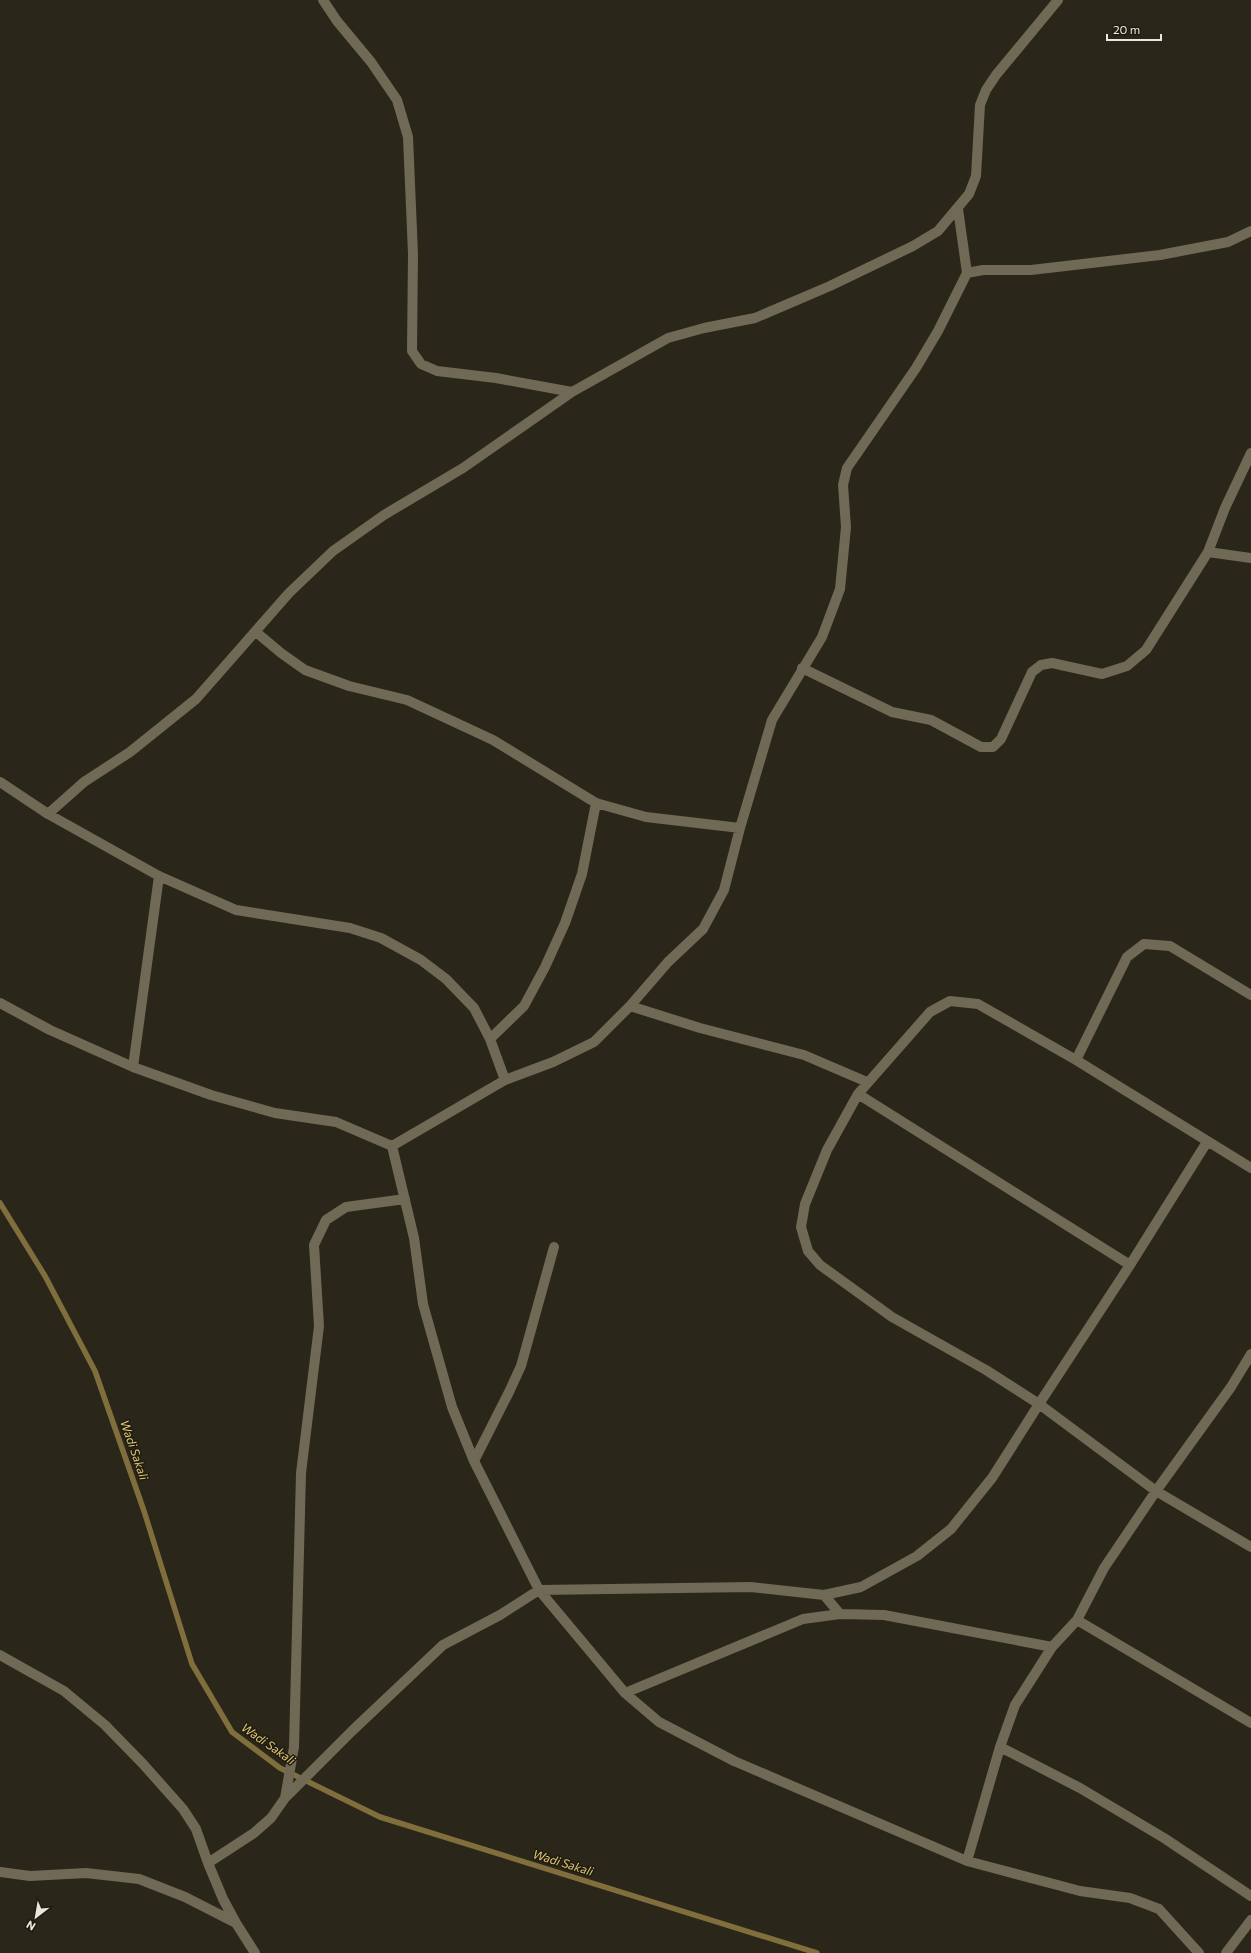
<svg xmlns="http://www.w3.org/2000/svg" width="1251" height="1953" viewBox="0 0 1251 1953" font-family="Commissioner,sans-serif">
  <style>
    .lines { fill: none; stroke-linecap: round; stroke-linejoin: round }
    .stream { stroke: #806f3d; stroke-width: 5.5 }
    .minor { stroke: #706955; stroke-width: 10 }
    .labels { text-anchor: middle; stroke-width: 3; stroke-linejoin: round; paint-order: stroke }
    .water-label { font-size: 12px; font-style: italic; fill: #e1c779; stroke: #201c10 }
  </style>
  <rect width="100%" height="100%" fill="#2a2619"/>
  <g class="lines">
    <!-- stream -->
    <path class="stream" d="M0,1203L45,1276L95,1371L144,1511L192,1664L232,1732L280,1768L380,1817L817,1953"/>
    <!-- minor -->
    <path class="minor" d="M323,0L337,21L371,62L397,100L408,137L413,254L412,351L421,364L437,371L496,378L572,392
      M958,209L967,273L983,270H1031L1160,255L1228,242L1251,231
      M1208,552L1251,558
      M256,632L281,653L305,670L349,686L407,700L493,740L596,803L646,817L740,828
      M802,668L892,712L931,720L981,747H993L1001,739L1032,672L1041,665L1052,663L1102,674L1127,666L1146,650L1208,552L1225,508L1251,453
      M0,782L48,814L84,782L130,752L196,699L289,593L333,551L384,515L463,468L572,392L668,338L704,328L755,318L830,286L913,246L938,231L969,194L976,176L980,105L986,90L996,75L1058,0
      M48,814L159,876L236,910L350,928L381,938L421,960L446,979L474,1008L490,1039L505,1080
      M0,1003L50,1030L133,1067L211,1095L275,1113L336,1122L392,1146
      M630,1006L700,1028L804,1055L867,1082
      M490,1039L524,1006L545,967L565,923L582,874L596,803
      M1076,1060L1127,957L1144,944L1170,946L1251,995
      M133,1067L159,876
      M858,1094L1130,1265
      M392,1146L414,1238L423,1304L452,1407L474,1461L539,1590L625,1693L659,1722L734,1761L967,1861L1080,1891L1130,1898L1159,1909L1199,1953
      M392,1146L505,1080L553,1062L594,1042L630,1006L668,962L703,929L724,890L740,828L772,720L822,637L840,589L846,527L843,485L847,468L916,368L938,331L967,273
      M1251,1168L1076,1060L978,1004L950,1001L930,1012L858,1094L827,1150L805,1204L801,1227L808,1251L820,1265L892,1317L986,1370L1039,1404L1156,1491L1251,1547
      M474,1461L509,1392L521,1366L554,1247
      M824,1595L840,1614
      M1077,1620L1251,1723
      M0,1655L64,1691L105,1725L143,1764L183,1809L196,1829L208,1863L223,1899L236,1923L255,1953
      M625,1693L803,1619L840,1614L884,1615L1052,1647
      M1000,1747L1080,1788L1164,1838L1251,1896
      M285,1798L353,1730L443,1645L500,1615L539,1590L751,1587L824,1595L861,1587L917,1556L951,1529L992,1478L1039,1404L1130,1265L1207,1142
      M967,1861L1000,1747L1015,1705L1052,1647L1077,1620L1104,1568L1156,1491L1231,1387L1251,1354
      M208,1863L254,1833L271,1818L285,1798L294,1747L301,1473L319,1326L314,1245L326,1220L346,1207L405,1199
      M0,1872L30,1876L86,1873L139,1879L185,1897L236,1923
      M1226,1953L1251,1920"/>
  </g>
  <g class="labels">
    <!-- water labels -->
    <g class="water-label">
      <text transform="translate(134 1450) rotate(71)" y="4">Wadi Sakali</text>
      <text transform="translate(268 1744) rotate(35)" y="4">Wadi Sakali</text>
      <text transform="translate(563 1863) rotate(17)" y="4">Wadi Sakali</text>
    </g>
  </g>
  <!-- north arrow -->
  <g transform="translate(36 1917) rotate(211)" stroke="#201c10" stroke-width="3" paint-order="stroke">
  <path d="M0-3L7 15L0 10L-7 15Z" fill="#eae7df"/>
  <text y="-6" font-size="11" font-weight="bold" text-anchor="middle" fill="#eae7df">N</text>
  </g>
  <!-- scale -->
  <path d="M1107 34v6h54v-6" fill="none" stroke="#eae7df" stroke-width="2"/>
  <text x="1113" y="34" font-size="12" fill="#eae7df" stroke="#201c10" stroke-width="3" paint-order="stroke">20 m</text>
</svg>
